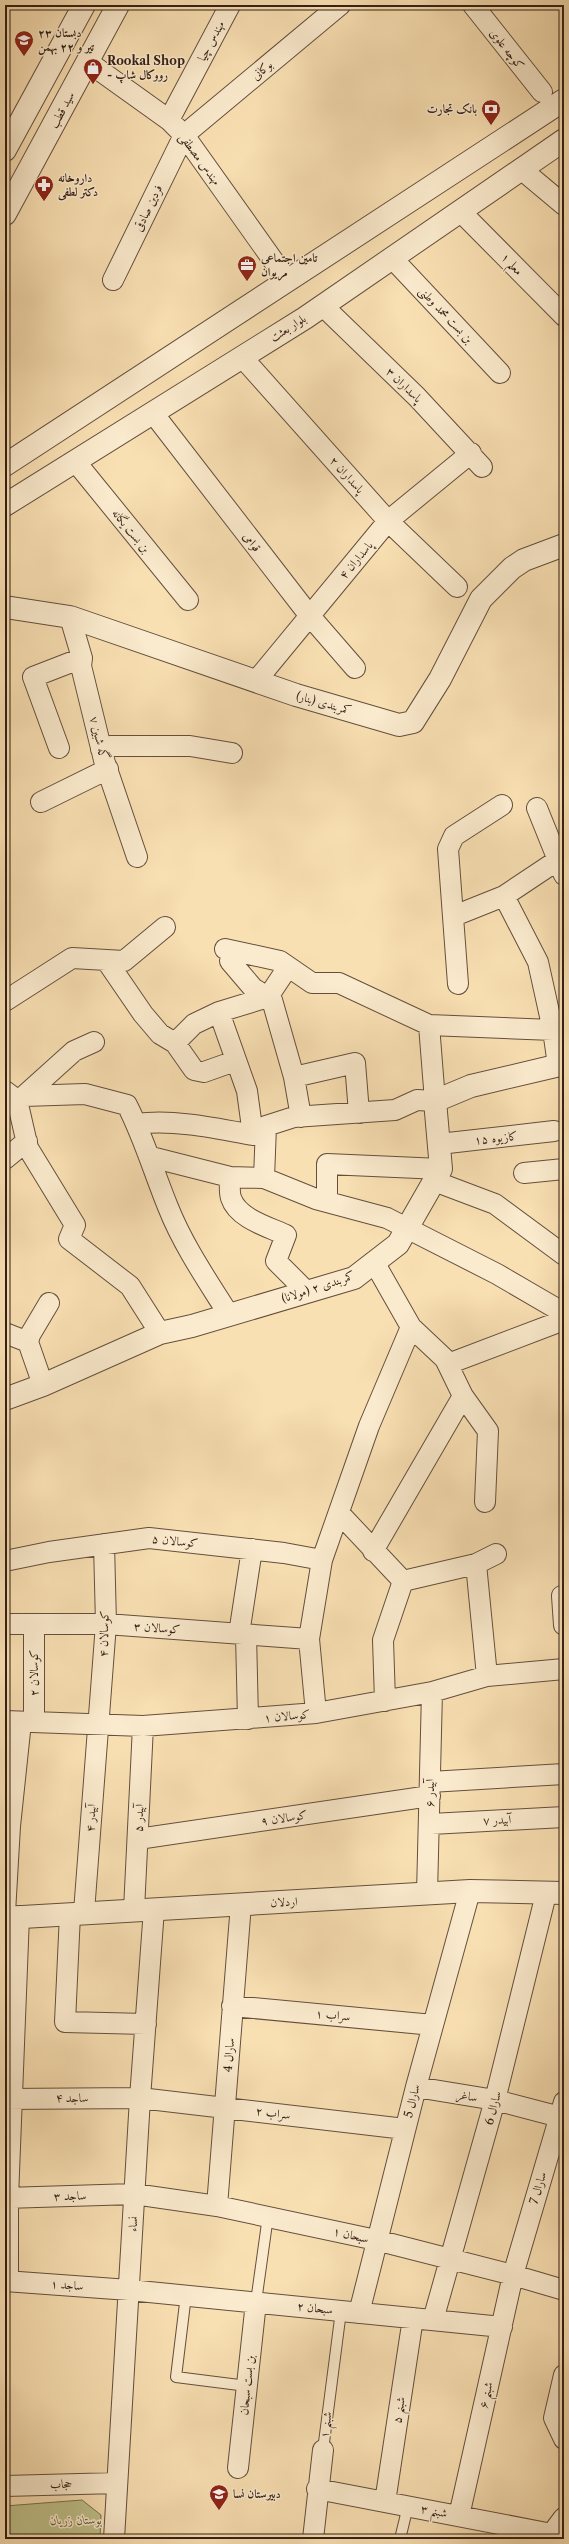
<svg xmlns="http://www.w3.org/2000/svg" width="569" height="2544" viewBox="0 0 569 2544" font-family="'Libre Caslon Text',Amiri,serif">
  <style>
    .green { fill: #bfc28b; stroke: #797050 }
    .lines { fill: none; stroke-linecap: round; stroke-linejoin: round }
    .service-casing { stroke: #644f3d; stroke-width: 12 }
    .minor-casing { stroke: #644f3d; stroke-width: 22 }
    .tertiary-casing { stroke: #644f3d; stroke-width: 24 }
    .service { stroke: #fbebce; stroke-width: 10 }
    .minor { stroke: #fbebce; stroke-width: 20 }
    .tertiary { stroke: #fbebce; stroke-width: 22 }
    .labels { text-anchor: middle; stroke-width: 3; stroke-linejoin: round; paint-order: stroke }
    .poi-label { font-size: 12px; font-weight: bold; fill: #331f16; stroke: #fbebce; text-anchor: start }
    .street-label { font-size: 12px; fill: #331f16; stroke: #fbebce }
    .park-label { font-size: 12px; font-style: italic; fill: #5d5039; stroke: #fbebce }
  </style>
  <rect width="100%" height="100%" fill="#f9e0b3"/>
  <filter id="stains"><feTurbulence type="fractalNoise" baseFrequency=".005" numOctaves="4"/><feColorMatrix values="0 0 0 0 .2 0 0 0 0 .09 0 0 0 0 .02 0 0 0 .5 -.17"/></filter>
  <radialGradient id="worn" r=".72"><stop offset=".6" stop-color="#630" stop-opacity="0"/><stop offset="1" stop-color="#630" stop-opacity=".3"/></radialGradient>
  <!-- green -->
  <path class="green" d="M82,2500L101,2515L100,2539H5V2506Z"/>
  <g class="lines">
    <defs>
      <path id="service" d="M186,2295L176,2377L247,2386
        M256,2302L268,2216
        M323,2450L341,2311
        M400,2539L408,2506"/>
      <path id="minor" d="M473,5L542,92
        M88,62L169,120L184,135L287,280
        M169,120L230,5
        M521,169L564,205
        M460,211L564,316
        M392,258L500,373
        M113,280L184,135L340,5
        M323,306L417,397L482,467
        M242,357L388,521L457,587
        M153,413L309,615L355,668
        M75,461L188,600
        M70,617L82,658L81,666L104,760L137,857
        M256,681L388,521L471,453
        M59,748L33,677L82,658
        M101,749L110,746H190L232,753
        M41,802L108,769
        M537,808L564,875
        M504,896L538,962L553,1030L558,1065
        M454,916L504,896L558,860
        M225,949L280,961L312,983H339L429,1025L553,1030
        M106,960L143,1014L160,1034L175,1043L194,1070L204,1072L235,1061
        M230,961L253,988L272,1000L294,1077L301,1117
        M458,984L448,849L454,836L502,805
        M5,1001L72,958L124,961L165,927
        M219,1012L247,1091L253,1135
        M175,1043L194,1024L219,1012L268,997L288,967
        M294,1077L355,1063L359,1113
        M5,1091L17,1100L24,1096L74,1051L94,1042
        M24,1096L85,1094L127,1105C144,1138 154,1173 168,1207C183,1245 207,1280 229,1315
        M17,1100L28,1148L75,1225L69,1239L130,1286L160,1333
        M136,1124C174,1119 215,1128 253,1135L266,1126L294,1117L395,1110L417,1100L435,1101L429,1025
        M439,1144L554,1131
        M151,1157L230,1177C230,1183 229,1192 231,1198C238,1219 269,1227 286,1235L276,1261L307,1292
        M5,1159L27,1141
        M524,1173L564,1169
        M230,1177L264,1178L316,1199L387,1218L497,1274L564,1313
        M264,1178L266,1126
        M434,1181L495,1204L564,1255
        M327,1202V1164L441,1169
        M374,1262L411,1327L445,1359L463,1396L488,1431L485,1502
        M5,1333L28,1342L43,1385
        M28,1342L30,1335L49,1303
        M448,1364L564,1320
        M340,1514L403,1581L383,1640L385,1701
        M373,1551L463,1396
        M5,1561L49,1552L149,1538L284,1553L322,1560
        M476,1564L487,1676
        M403,1581L476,1564L496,1554
        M564,1595L562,1596L564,1625
        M5,1624H106L309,1639
        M34,1625V1722
        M239,1634L252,1549
        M246,1635L248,1719
        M316,1713L309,1639L322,1560L369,1426L411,1327
        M5,1721L143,1726L316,1713L432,1692L487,1676L564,1669
        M430,1782L564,1774
        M431,1824L564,1817
        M138,1839L430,1796
        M427,1894L432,1692
        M134,1910L143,1726
        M84,1912L106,1624L104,1544
        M5,1913L10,1826L21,1722
        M70,1914L65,2022L146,2024
        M232,2006L433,2025
        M416,2087L495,2100L564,2118
        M5,2099L140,2098L405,2129
        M5,2198L134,2194L217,2206L376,2240L513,2275L564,2290
        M217,2206L241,1904
        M5,2281L129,2290L502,2327
        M8,2281V2198L19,1916
        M359,2313L416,2087L470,1891
        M433,2320L495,2100L546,1894
        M564,2375L554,2418L564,2439
        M238,2468L256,2302
        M5,2486L117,2483
        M317,2489L552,2534
        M385,2502L413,2318
        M459,2516L513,2275L564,2102
        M114,2539L140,2098L154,1909
        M313,2539L323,2450"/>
      <path id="tertiary" d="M5,150L84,5
        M5,214L118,5
        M5,465L564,100
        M5,505L305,318L564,140
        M5,607L70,617L296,695L399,725L413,722L440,679L481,599L512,568L524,560L564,545
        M5,1399L43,1385L160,1333L192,1326L354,1278L398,1244L441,1169L435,1101L471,1086L564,1064
        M5,1918L470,1891L564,1893
        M549,2539L564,2519"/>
    </defs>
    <!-- service casing -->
    <use href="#service" class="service-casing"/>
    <!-- minor casing -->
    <use href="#minor" class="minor-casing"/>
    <!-- tertiary casing -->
    <use href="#tertiary" class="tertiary-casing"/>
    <!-- service -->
    <use href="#service" class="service"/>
    <!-- minor -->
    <use href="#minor" class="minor"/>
    <!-- tertiary -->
    <use href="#tertiary" class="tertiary"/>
  </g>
  <!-- icons -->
  <defs>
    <symbol id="school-pin" viewBox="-11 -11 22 30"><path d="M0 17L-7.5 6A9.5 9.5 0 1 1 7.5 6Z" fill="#8f2418" stroke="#fbebce"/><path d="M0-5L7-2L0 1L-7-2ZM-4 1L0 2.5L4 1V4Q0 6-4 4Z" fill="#fff"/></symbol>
    <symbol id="shop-pin" viewBox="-11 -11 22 30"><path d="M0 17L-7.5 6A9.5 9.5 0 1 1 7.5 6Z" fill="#8f2418" stroke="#fbebce"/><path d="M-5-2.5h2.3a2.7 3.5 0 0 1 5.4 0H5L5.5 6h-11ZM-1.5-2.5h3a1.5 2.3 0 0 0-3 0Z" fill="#fff"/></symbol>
    <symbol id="bank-pin" viewBox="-11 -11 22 30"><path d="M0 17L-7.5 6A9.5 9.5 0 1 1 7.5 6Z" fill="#8f2418" stroke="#fbebce"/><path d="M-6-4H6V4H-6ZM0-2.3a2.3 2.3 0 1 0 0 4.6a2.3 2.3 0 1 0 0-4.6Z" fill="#fff"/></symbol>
    <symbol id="pharmacy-pin" viewBox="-11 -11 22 30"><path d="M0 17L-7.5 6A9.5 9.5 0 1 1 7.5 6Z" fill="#8f2418" stroke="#fbebce"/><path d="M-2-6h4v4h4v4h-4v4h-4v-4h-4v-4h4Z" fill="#fff"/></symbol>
    <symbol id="office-pin" viewBox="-11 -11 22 30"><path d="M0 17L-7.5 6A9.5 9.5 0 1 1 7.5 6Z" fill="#8f2418" stroke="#fbebce"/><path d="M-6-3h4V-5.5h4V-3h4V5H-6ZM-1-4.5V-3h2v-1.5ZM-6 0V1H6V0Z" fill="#fff"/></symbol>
  </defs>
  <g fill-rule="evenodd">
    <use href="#school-pin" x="13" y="29" width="22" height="30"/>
    <use href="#shop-pin" x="82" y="57" width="22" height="30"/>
    <use href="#bank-pin" x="480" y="98" width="22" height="30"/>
    <use href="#pharmacy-pin" x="33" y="174" width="22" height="30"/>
    <use href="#office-pin" x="236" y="254" width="22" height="30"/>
    <use href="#school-pin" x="208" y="2483" width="22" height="30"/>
  </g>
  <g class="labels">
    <!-- poi labels -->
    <g class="poi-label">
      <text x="38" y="37">دبستان ٢٣<tspan x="38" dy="14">تیر و ۲۲ بهمن</tspan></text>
      <text x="107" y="65">Rookal Shop<tspan x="107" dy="14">- رووکال شاپ</tspan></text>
      <text x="477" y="113" text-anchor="end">بانک تجارت</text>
      <text x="58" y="182">داروخانه<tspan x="58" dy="14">دکتر لطفی</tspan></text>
      <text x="261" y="262">تامین اجتماعی<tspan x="261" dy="14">مریوان</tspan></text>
      <text x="233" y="2498">دبیرستان نسا</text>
    </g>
    <!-- street labels -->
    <g class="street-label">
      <text transform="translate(211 41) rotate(-62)" y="4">مهندس چیا</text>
      <text transform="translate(507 49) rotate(52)" y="4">کوچه علوی</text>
      <text transform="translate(262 70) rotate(-40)" y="4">بوکانی</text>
      <text transform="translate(62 110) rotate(-62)" y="4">سید قطب</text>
      <text transform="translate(200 159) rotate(54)" y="4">مهندس مصطفی</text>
      <text transform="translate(148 208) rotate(-64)" y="4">فردین صادقی</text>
      <text transform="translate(512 264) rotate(46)" y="4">معلم ۱</text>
      <text transform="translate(446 315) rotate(47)" y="4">بن بست محمد وطنی</text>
      <text transform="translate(288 328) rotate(-32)" y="4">بلوار بعثت</text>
      <text transform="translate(404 385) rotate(44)" y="4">پاسداران ۳</text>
      <text transform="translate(347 475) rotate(48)" y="4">پاسداران ۲</text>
      <text transform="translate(131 531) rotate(51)" y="4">بن بست یگانه</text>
      <text transform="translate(252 542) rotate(52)" y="4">قوامی</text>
      <text transform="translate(356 560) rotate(-50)" y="4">پاسداران ۴</text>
      <text transform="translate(324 703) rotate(16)" y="4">کمربندی (بنار)</text>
      <text transform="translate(99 738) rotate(76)" y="4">گه شبین ۷</text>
      <text transform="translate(496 1138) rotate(-6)" y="4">کازیوه ۱۵</text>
      <text transform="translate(318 1287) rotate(-18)" y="4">کمربندی ۲ (مولانا)</text>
      <text transform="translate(175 1541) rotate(6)" y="4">کوسالان ۵</text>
      <text transform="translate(157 1628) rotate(4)" y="4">کوسالان ۳</text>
      <text transform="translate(104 1634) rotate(-88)" y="4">کوسالان ۴</text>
      <text transform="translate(34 1673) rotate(-90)" y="4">کوسالان ۲</text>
      <text transform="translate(287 1716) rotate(-5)" y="4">کوسالان ۱</text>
      <text transform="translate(430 1793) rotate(-90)" y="4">آبیدر ۶</text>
      <text transform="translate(91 1818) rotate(-86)" y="4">آبیدر ۴</text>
      <text transform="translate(139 1818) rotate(-87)" y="4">آبیدر ۵</text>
      <text transform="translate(284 1818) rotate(-8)" y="4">کوسالان ۹</text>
      <text transform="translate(497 1820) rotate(-3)" y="4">آبیدر ۷</text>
      <text transform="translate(284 1902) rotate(-3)" y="4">اردلان</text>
      <text transform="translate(333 2015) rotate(5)" y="4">سراب ۱</text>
      <text transform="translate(229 2055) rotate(-86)" y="4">سارال 4</text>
      <text transform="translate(467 2096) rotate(10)" y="4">ساغر</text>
      <text x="72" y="2102">ساجد ۴</text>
      <text transform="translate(412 2101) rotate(-76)" y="4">سارال 5</text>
      <text transform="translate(493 2108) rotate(-75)" y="4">سارال 6</text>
      <text transform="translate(273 2113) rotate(7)" y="4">سراب ۲</text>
      <text transform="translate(538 2188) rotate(-74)" y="4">سارال 7</text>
      <text transform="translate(70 2196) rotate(-2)" y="4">ساجد ۳</text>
      <text transform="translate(133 2224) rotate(-87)" y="4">نساء</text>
      <text transform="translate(351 2235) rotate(13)" y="4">سبحان ۱</text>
      <text transform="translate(67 2285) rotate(4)" y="4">ساجد ۱</text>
      <text transform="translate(315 2308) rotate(6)" y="4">سبحان ۲</text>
      <text transform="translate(247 2385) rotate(-84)" y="4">بن بست سبحان</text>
      <text transform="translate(486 2395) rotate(-77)" y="4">شبنم ۶</text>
      <text transform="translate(399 2410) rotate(-81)" y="4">شبنم ۵</text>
      <text transform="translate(326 2425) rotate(-82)" y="4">شبنم ۱</text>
      <text transform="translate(61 2484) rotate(-1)" y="4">حجاب</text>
      <text transform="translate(434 2511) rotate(11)" y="4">شبنم ۳</text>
    </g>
    <!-- park labels -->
    <g class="park-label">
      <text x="76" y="2524">بوستان زریان</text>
    </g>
  </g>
  <!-- margin -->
  <rect width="569" height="2544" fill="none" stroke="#f9e0b3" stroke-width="20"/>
  <rect x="6" y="6" width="557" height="2532" fill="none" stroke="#331f16" stroke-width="2"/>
  <rect x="10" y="10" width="549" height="2524" fill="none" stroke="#331f16"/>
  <rect width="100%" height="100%" filter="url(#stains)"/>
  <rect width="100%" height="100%" fill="url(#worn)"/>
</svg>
